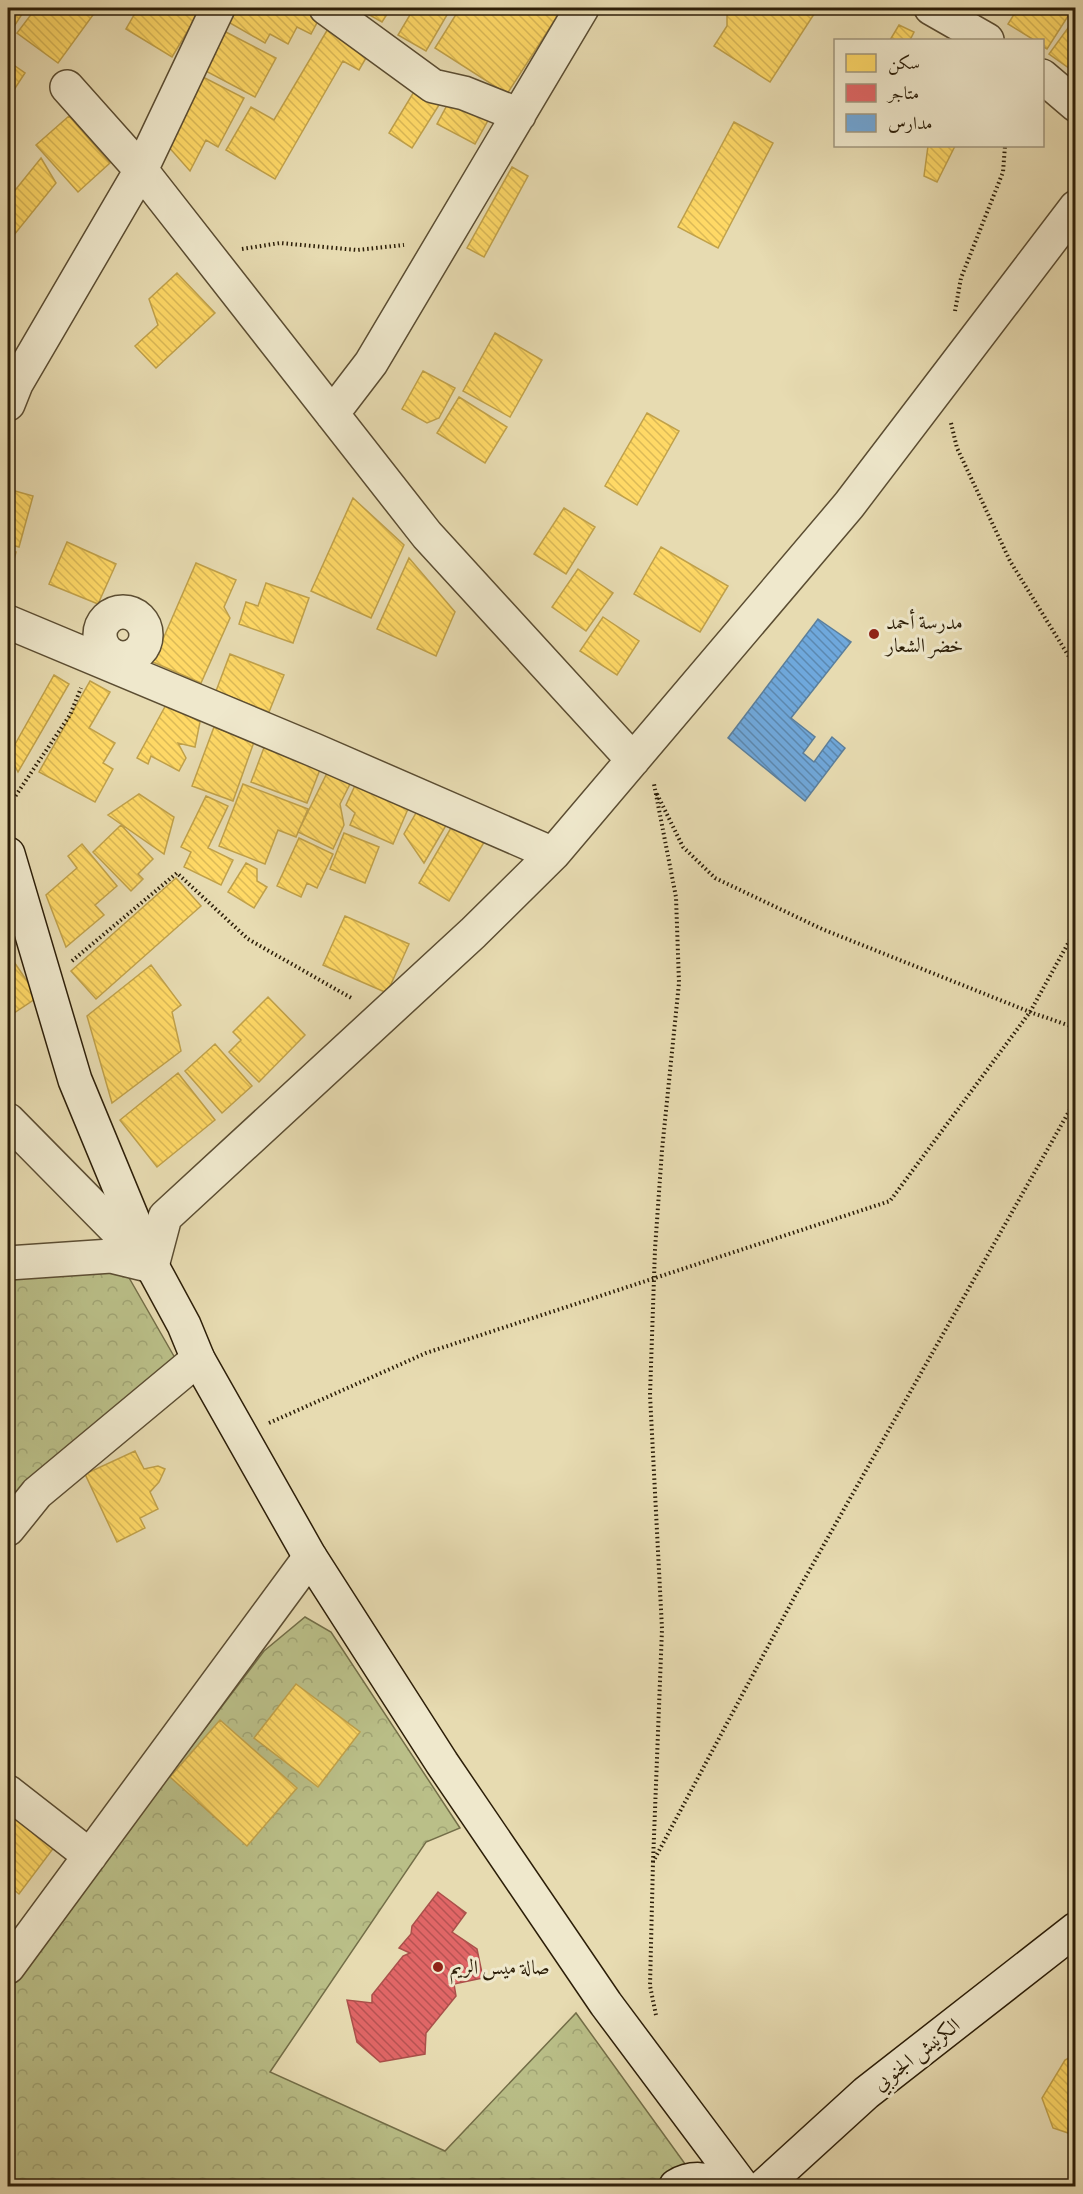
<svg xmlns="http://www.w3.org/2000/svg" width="1083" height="2194" viewBox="0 0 1083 2194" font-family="'EB Garamond',Amiri,serif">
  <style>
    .park { fill: url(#park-crowns); stroke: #736e48; stroke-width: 1.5 }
    .homes { fill: url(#homes-back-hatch); stroke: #c0a14a; stroke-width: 1.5 }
    .shops { fill: url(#shops-back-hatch); stroke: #aa504a; stroke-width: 1.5 }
    .schools { fill: url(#schools-back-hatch); stroke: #5b7f9c; stroke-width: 1.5 }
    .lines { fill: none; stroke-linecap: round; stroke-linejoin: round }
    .street-casing { stroke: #5b4d32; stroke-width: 36 }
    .secondary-casing { stroke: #2c1e08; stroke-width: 36 }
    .path { stroke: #2c1e08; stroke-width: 4; stroke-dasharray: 1.5 3; stroke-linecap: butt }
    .street { stroke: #efe8cc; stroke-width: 33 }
    .secondary { stroke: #efe8cc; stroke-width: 33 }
    .poi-dot { fill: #8f2418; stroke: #efe8cc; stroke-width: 2 }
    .labels { text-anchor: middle; stroke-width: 6; stroke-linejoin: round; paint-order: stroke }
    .poi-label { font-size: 20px; fill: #2c1e08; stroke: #efe8cc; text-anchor: start }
    .street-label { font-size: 20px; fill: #2c1e08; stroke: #efe8cc }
  </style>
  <defs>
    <pattern id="park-crowns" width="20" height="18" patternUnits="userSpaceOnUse" patternTransform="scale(1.5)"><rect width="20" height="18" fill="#babf88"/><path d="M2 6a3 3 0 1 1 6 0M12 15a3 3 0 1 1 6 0" fill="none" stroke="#a0a474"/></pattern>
    <pattern id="homes-back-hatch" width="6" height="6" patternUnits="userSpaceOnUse" patternTransform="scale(1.5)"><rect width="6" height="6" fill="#ffd966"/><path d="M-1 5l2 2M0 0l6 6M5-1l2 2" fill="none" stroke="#dbba57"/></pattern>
    <pattern id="shops-back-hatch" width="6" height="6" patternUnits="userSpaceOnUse" patternTransform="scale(1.5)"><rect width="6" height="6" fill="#e06666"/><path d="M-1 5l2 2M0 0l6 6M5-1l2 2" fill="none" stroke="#b65352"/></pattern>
    <pattern id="schools-back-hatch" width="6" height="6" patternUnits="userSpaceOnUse" patternTransform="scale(1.5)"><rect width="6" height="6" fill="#6fa8dc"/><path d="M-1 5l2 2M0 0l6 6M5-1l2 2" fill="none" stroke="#5b88b0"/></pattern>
  </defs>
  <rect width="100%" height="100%" fill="#e7dbb1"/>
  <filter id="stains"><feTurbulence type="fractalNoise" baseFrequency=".00333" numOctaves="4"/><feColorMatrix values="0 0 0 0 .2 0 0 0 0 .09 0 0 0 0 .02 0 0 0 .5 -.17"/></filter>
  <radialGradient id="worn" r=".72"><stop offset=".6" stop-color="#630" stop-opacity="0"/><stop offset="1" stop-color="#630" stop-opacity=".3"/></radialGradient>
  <!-- park -->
  <path class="park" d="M97,1266L128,1276L175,1358L8,1512V1277Z
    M305,1617L331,1632L460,1828L426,1842L270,2072L445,2151L576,2013L701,2186H8V1988L264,1651Z"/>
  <!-- homes -->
  <path class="homes" d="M8,8H26L13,28L8,25Z
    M36,8H83L93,15L58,63L17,33Z
    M138,8H199L201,9L172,57L126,29Z
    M229,8H303L320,17L311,34L297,27L288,44L270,34L265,43L223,19Z
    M357,8H391L382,22Z
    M414,8H451L426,51L398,35Z
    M460,8H553L560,12L507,94L435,48Z
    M727,8H818L770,82L714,46L727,26Z
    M1018,8H1060L1070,13L1047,49L1042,46V40H1034L1008,24Z
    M1076,17V73L1049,54Z
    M332,22L373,46L359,70L343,61L275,179L226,150L251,107L274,120Z
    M899,25L914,32L910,40H890Z
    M220,29L276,58L255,97L200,68Z
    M8,61L25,73L8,99Z
    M201,76L244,98L218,147L206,140L190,171L166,144Z
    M415,90L439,105L412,148L389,133Z
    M453,94L491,115L475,144L437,124Z
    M69,116L110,163L78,192L36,145Z
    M734,122L773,143L718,248L678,227Z
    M928,146H955L937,182L924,176Z
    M41,158L56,183L14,235L8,230V199Z
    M512,167L528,176L484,257L467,248Z
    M177,273L215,313L156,368L135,346L158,325L149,299Z
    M495,333L542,360L510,417L463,391Z
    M423,371L455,388L439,418L427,423L402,409Z
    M459,397L507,427L485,463L437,433Z
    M647,413L679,431L637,505L605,486Z
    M8,489L33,496L19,547L8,544Z
    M353,498L404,545L371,618L311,591Z
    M564,508L595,527L566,574L534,554Z
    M67,542L116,564L98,604L49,584Z
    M661,547L728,586L700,632L634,594Z
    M8,550L16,552L8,582Z
    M409,558L455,612L436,656L377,629Z
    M196,563L236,580L224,607L230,618L201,683L153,662Z
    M578,569L613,593L586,631L552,607Z
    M266,583L309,598L293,643L239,624L246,602L258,606Z
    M603,617L639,641L617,675L580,651Z
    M230,654L284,675L269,712L216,691Z
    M54,675L69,684L18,772L9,755Z
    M90,681L110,692L89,728L115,743L103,763L113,769L95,802L39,772Z
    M167,703L200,722L195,747L178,743L186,758L179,771L151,756L148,764L137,758Z
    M214,727L254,742L233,801L192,786Z
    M265,745L321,767L307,803L251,782Z
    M329,769L352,780L340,804L344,825L333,849L298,832Z
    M358,779L411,802L393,844L350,825L355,813L346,805Z
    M243,784L308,809L296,837L278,830L265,864L219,846Z
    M139,794L174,817L164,854L108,815Z
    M206,796L228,806L208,848L233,860L221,885L184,867L191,852L181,847Z
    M420,806L448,822L424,863L404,834Z
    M455,821L486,839L449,901L419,883Z
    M121,825L153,859L138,874L143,879L131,891L93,852Z
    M344,833L379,847L365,883L330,869Z
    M299,838L333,854L317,888L307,883L301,897L277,886Z
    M82,844L117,886L95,905L104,915L66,947L46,895L77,868L68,856Z
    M246,863L257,869V881L267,887L254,908L228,892Z
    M176,878L201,906L96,999L71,971Z
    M8,911L14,933L8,939Z
    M345,916L409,944L387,993L323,965Z
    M12,959L38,997L8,1017V965Z
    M151,965L181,1005L172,1012L181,1051L112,1103L87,1016Z
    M268,997L305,1035L259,1082L229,1052L241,1040L233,1032Z
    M215,1044L252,1086L222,1113L185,1071Z
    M178,1073L215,1120L157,1167L120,1120Z
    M135,1451L144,1469L158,1466L165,1469L159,1482L150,1492L158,1509L140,1518L145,1528L117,1542L85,1474Z
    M296,1684L360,1732L318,1787L254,1738Z
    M220,1720L297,1788L247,1846L170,1777Z
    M8,1810L55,1846L19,1894L8,1885Z
    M1074,2055L1076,2056V2144L1068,2133L1053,2128L1042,2098L1065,2060Z"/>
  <!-- shops -->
  <path class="shops" d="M438,1892L466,1913L452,1932L477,1949L483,1978L454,1984L456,1996L426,2033L425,2054L380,2062L357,2042L347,2000L372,2003V1995L403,1956L410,1953L399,1948L411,1934L412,1926Z"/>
  <!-- schools -->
  <path class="schools" d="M818,619L851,642L791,718L815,737L803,753L814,762L832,737L845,748L805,801L728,738Z"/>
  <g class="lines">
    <defs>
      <path id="street" d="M326,8L433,86L464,93L519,115
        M931,8L987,40
        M1042,76L1076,105
        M67,87L141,170L427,535L633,760
        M8,404L16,384L141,170L218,8
        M332,414L371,363L582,8
        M100 635a23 23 0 1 1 46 0a23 23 0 1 1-46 0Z
        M8,622L314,750L553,854
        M8,1120L152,1266
        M8,1263L111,1256L152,1266
        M152,1266L165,1217L473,933L553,854L849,505L1076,207
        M8,1529L37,1493L198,1359
        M8,1792L90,1856
        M8,1967L310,1557"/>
      <path id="secondary" d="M8,854L75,1080L152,1266L184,1325L198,1359L310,1557L442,1763L606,2004L742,2186
        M676,2186C692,2176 707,2179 724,2186
        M764,2186L866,2093L1076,1929"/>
    </defs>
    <!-- street casing -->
    <use href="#street" class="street-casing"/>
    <!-- secondary casing -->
    <use href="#secondary" class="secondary-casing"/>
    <!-- path -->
    <path class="path" d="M242,249L280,243L357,250L404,245
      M955,311L961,278L1003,172L1005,146
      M951,423L957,448L1010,561L1076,668
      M657,794L683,847L715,878L822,929L1030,1012L1076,1028
      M8,807L70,715L81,688
      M72,961L177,873L248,939L353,999
      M269,1423L426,1353L890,1201L1030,1012L1076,929
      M653,1862L662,1629L650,1395L655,1249L662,1150L679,983L676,897L654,784
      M656,2015L650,1986L653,1862L796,1594L1076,1099"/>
    <!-- street -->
    <use href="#street" class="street"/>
    <!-- secondary -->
    <use href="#secondary" class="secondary"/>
  </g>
  <!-- markers -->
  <g class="poi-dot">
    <circle cx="874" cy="634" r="6"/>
    <circle cx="438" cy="1967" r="6"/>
  </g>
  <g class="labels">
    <!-- poi labels -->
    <g class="poi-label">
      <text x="886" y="629">مدرسة أحمد<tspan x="886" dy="23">خضر الشعار</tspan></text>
      <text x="450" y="1974">صالة ميس الريم</text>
    </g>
    <!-- street labels -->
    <g class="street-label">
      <text transform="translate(916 2054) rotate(-38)" y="7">الكرنيش الجنوبي</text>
    </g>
  </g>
  <!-- margin -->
  <rect width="1083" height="2194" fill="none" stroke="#e7dbb1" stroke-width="30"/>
  <rect x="9" y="9" width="1065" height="2176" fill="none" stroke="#2c1e08" stroke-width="3"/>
  <rect x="15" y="15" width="1053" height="2164" fill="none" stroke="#2c1e08" stroke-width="1.5"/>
  <!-- legend -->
  <rect x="834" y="39" width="210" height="108" fill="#efe8cc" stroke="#a1977e" stroke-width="1.5"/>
  <rect x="846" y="54" width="30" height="18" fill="#ffd966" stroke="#a1977e" stroke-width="1.5"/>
  <text x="888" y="69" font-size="18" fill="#2c1e08">سكن</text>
  <rect x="846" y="84" width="30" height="18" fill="#e06666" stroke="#a1977e" stroke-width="1.5"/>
  <text x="888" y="99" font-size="18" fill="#2c1e08">متاجر</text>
  <rect x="846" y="114" width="30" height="18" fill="#6fa8dc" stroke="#a1977e" stroke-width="1.5"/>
  <text x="888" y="129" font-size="18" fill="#2c1e08">مدارس</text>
  <rect width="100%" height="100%" filter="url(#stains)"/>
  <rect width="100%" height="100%" fill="url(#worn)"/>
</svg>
